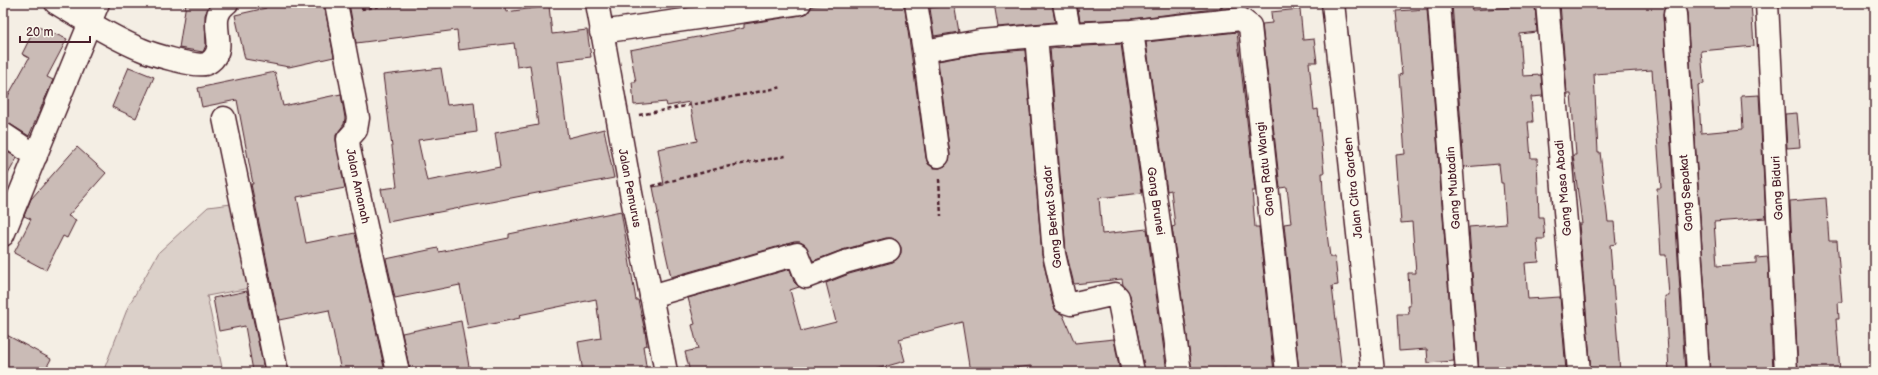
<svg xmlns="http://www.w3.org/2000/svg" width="1878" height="375" viewBox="0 0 1878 375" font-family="'Balsamiq Sans',sans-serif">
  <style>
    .green { fill: #dbd0c9; stroke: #92787a }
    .building { fill: #cabbb6; stroke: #4a1f2b }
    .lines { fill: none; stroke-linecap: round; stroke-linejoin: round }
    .street-casing { stroke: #4a1f2b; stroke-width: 25 }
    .secondary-casing { stroke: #4a1f2b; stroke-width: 25 }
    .path { stroke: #4a1f2b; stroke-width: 2.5; stroke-dasharray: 4 3; stroke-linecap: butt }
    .street { stroke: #fbf7ec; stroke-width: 22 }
    .secondary { stroke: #fbf7ec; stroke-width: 22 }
    .labels { text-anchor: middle; stroke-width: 3; stroke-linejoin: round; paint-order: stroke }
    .street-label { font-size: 12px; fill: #4a1f2b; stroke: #fbf7ec }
  </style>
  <rect width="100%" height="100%" fill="#f4eee4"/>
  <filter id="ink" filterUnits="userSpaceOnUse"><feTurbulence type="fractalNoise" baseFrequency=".025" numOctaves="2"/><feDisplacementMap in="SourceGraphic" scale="8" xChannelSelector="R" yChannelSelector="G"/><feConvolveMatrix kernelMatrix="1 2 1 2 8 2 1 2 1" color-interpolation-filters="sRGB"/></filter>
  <g filter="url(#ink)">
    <!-- green -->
    <path class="green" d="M239,203L261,286L207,296L223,372H103L128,307L159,252L208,207Z"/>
    <!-- building -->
    <path class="building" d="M186,3H210L205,15L206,45L203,52L179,48Z
      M265,3H324L334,57L289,67L245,59L235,15L266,8Z
      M349,3H504L506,12L549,6L552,34L587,30L591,57L558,61L568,138L604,129L614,178L388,222L381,189L397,187L383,75L441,68L447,105L474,102L477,132L418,140L427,181L500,167L495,133L538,125L530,65L517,67L514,43L459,50L457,30L356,43Z
      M830,3H904L926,158L928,164L934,168H940L945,166L949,161L950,155L938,61L982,53L1025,50L1042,255L1053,305L1056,311L1063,315L1075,343L1114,339L1120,372H1032L1031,366L994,370V372H970L962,322L899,339L905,361L866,372H690L685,352L698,349L692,325L695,324L688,298L790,269L794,282L799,287L790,290L801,331L836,322L826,283L849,274L893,262L898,258L901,253V247L897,241L892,238H886L842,250L813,261L805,245L800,242H794L671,277L657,214L658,213L653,187L664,185L658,149L697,141L690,102L667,106L666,102L634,105L632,82H636L630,50L744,28V24L802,15L808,13L812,6Z
      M994,3H1052L1055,22L998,27Z
      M1077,3H1222V8L1131,19L1080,21Z
      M1452,3H1471L1472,10L1535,6L1537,32L1520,34L1523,76L1541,75L1543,96L1531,97L1533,122H1528L1531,158H1537L1539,217H1543L1545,239H1537L1539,262L1525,263L1528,299L1560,297L1566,371L1479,372L1469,227L1506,224L1503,183H1501L1499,164L1464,167Z
      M1560,3H1667L1663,15L1685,372H1669L1665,296H1669L1666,255H1661L1657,188H1661L1652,70L1594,74L1598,152H1600L1608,222H1614L1616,244L1610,245L1620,372H1591L1579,224H1582L1573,155H1576L1571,94H1567Z
      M1713,3H1751L1754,46L1701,51L1704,84L1698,85L1701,133L1743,129L1741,96L1759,95L1766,218L1714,222L1717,266L1756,263V258L1768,257L1773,372H1710L1687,13L1683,5Z
      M954,4L959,32L934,36L930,8Z
      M1300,9L1303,40L1314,39L1317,62H1309L1314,110L1318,109L1324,173H1322L1324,210L1330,257H1335L1338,285L1332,286L1342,372H1299L1284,224L1291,223L1287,187L1280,188L1262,24L1272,23L1271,12Z
      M1427,9L1454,361L1428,363L1427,349L1399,351L1397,314H1409L1408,306H1410L1408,273H1416L1412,222L1401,223L1396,155L1405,154L1399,75L1402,74L1396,11Z
      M36,26L67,39L47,77L53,80L29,136L10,124L3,122V105L29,58L22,54Z
      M1237,32L1255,191H1252L1255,227H1259L1274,372H1226V369L1192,372L1172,227L1175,226L1171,190L1167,191L1146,42Z
      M1121,44L1142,193L1099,198L1102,234L1147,229L1167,372H1145L1130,295L1123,285L1122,279L1074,284L1066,252L1050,48Z
      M129,67L154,77L136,118L112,107Z
      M275,72L283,106L341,94L345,118L344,124L336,135V140L345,188L297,197L306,243L355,233L385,372H341L329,310L279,320L251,184H253L237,100L202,107L198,88Z
      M1797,113L1800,147L1787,148L1785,114Z
      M77,147L106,173L68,216L76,220L67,238L63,236L46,270L14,253L31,219L24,216L31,199Z
      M3,149L17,158L3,183Z
      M1826,198L1829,241H1837L1842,302H1838L1839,319H1836L1840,372H1798L1790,201Z
      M621,211L636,300H638L645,331L647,345L643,346L647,372H583L578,342L601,338L596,299L519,315L520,318L468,329L460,285L395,298L386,259L438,248L439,252L509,238V234Z
      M247,291L264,369L253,371L245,326L219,331L213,298Z
      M461,321L470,372H410L402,333Z
      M3,333L51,359L44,372H3Z"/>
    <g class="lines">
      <defs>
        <path id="street" d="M56,3C83,19 111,37 140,49C151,54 195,67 205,64C208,64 211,61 213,59C228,43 205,19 227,3
          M336,3L358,118L356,130L348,139L349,149L398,372
          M916,3L924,51L980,41L1072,33
          M1064,3L1070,34L1132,31L1180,372
          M1333,3L1373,372
          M1439,3L1467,372
          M1547,3L1579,372
          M1767,3L1786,372
          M1675,14L1698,372
          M1132,31L1241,19L1250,26L1287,372
          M601,32L800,3
          M1037,47L1054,254L1065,302L1071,304L1115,294L1118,297L1133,372
          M924,51L938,156
          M224,118L277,372
          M3,134L36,156
          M3,235L98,3
          M651,296L797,254L806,277L845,262L889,250"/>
        <path id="secondary" d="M597,3L631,193L666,372"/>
      </defs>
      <!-- street casing -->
      <use href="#street" class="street-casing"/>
      <!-- secondary casing -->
      <use href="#secondary" class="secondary-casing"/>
      <!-- path -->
      <path class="path" d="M361,9L402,3
        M639,115L783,87
        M939,179L941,216
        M652,186L720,168L786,156"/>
      <!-- street -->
      <use href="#street" class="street"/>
      <!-- secondary -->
      <use href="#secondary" class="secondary"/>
    </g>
  </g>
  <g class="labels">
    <!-- street labels -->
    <g class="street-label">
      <text transform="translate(1265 169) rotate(-96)" y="4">Gang Ratu Wangi</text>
      <text transform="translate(358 186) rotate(78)" y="4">Jalan Amanah</text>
      <text transform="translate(630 188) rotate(79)" y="4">Jalan Pemurus</text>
      <text transform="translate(1353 188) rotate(-96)" y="4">Jalan Citra Garden</text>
      <text transform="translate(1453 188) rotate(-94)" y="4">Gang Mubtadin</text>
      <text transform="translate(1563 188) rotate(-95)" y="4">Gang Masa Abadi</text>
      <text transform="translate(1777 188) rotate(-93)" y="4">Gang Biduri</text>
      <text transform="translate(1686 193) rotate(-94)" y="4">Gang Sepakat</text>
      <text transform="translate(1156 201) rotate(82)" y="4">Gang Brunei</text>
      <text transform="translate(1052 217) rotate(-96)" y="4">Gang Berkat Sadar</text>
    </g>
  </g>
  <!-- margin -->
  <rect width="1878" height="375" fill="none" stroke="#fbf7ec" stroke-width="16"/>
  <rect x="8" y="8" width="1862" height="359" fill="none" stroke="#4a1f2b" stroke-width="1.5" filter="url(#ink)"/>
  <!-- scale -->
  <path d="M20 36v6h70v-6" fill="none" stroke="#4a1f2b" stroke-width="2"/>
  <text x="26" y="36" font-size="12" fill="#4a1f2b" stroke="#fbf7ec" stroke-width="3" paint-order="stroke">20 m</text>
</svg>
